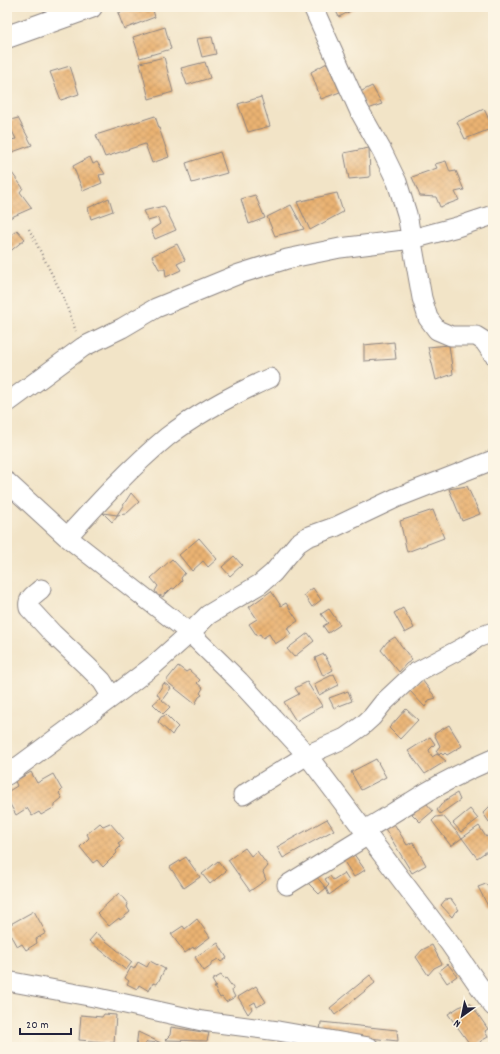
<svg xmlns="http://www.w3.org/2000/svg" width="500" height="1054" viewBox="0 0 500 1054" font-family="Dekko,sans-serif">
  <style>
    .building { fill: url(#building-cross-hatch) }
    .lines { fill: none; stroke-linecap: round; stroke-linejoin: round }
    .minor-casing { stroke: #8a8381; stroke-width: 21 }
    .tertiary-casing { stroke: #8a8381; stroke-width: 24 }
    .path { stroke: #8a8381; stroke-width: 2.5; stroke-dasharray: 1 3; stroke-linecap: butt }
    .minor { stroke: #fff; stroke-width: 19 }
    .tertiary { stroke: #fff; stroke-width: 22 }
  </style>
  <defs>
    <pattern id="building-cross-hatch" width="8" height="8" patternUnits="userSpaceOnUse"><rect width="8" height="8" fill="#eab272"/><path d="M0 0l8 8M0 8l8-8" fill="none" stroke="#c89964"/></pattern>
  </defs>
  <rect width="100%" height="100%" fill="#fcf5e5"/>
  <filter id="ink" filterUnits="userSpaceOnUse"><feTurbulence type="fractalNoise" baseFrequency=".025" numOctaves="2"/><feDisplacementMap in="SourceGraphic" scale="8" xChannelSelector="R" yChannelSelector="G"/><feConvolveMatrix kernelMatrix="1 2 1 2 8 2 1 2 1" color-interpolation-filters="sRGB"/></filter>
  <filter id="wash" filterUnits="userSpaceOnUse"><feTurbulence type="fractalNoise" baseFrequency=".012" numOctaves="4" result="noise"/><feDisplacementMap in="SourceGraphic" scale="16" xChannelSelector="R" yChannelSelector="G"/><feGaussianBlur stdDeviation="0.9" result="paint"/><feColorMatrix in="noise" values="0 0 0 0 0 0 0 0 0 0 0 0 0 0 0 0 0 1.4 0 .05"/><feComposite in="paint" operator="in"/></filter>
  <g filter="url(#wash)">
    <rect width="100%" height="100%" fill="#f2e4c7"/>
    <g id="blocks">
      <!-- building -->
      <path class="building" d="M141,7H152L155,17L124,29L118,13Z
        M334,7H358L339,17Z
        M165,27L171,49L140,58L133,37Z
        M212,37L216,54L202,57L197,39Z
        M164,57L173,92L149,99L140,63Z
        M205,62L210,78L187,85L181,68Z
        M327,63L340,92L321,99L311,72Z
        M70,66L79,94L61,100L50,72Z
        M372,86L382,104L368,109L358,93Z
        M261,97L270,126L248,132L238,104Z
        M484,109L493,128L465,139L457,122Z
        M155,116L169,157L152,163L145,144L105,157L96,135Z
        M18,118L32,145L7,154V132L11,140L16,139L7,121Z
        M369,148L370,177L349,179L344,153Z
        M220,152L227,173L192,183L186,163Z
        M90,157L93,164L97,162L105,174L99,175L102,183L83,191L73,166Z
        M446,161L450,172L456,171L464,190L455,192L459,200L440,207L436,197L420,196L412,177L437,168L435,164Z
        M7,172L12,173L23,188L20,192L32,208L7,219Z
        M337,193L343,212L310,230L297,202Z
        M255,195L265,218L249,224L241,199Z
        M109,198L113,211L91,219L88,208Z
        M291,205L304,229L275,236L267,217Z
        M164,206L176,230L155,239L151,230L160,224L158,218L148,221L143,211Z
        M17,230L25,239L7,254V239Z
        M177,244L185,260L177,264L181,270L166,277L165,269H159L152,256Z
        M394,342L396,359L364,361V345Z
        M449,345L453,374L436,380L428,347Z
        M467,486L480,514L462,521L449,489Z
        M131,493L139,502L126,514L117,515Z
        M433,510L444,538L407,552L400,521Z
        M103,513L117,515V516L112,522Z
        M199,538L217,559L208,567L203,561L192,571L179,555Z
        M234,556L242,565L230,576L222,567Z
        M172,559L185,573L181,578L182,581L174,589L172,588L166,594L165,593L163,597L160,595L159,598L155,596L157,594L155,591L158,586L151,578Z
        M313,588L321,600L312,607L304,595Z
        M271,591L281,606L286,603L298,621L287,628L291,634L275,644L269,634L263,638L260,634L257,636L249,624L257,619L249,607Z
        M403,608L414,628L405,633L394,613Z
        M329,609L340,625L328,633L323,626L328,623L321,614Z
        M308,633L314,641L294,657L287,649Z
        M395,637L412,660L406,664L399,672L381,650L387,642Z
        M324,654L333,670L323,676L315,658Z
        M178,666L186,672L189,670L200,680L197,683L203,688L200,693L202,695L199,697L195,704L166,681Z
        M334,674L339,685L319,695L314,684Z
        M422,680L436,698L429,700L425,707L409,690L414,684Z
        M307,682L322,706L296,721L284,702L299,694L295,688Z
        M164,683L171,688L162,700L170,707L163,714L153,704L160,698L157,694Z
        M348,691L352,701L334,708L329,698Z
        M406,709L418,720L400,739L389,728Z
        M166,715L178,727L175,730L172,735L158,722L161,717Z
        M449,725L462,746L447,755L445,753L443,755L441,753L439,755L436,751L440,746L434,734Z
        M430,737L435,744L429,750L432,757L437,754L446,761L425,774L408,751Z
        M376,759L386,777L361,790L351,772Z
        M31,772L37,783L53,774L62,790L59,793L62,798L55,804V807L41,815L39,812L32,816L27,808L16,815L7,799V792L17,786L15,781Z
        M457,793L460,800L440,814L437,810L444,801Z
        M426,803L433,811L420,822L412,814Z
        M493,803V818L489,822L483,813Z
        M470,809L478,819L461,832L453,823Z
        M443,816L462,838L479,826L486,837L493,832V847L477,858L462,838L451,846L432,821L436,817Z
        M327,819L334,830L283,858L277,847Z
        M393,822L407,845L413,842L426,865L412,873L384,827Z
        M100,823L103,826L110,823L124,839L118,843L120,847L116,851L117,853L103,867L97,860L93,863L80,847L89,838L87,834Z
        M245,848L251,856L257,851L268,866L263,872L266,880L250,891L228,860Z
        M351,850L365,870L354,877L341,857Z
        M186,857L200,877L184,888L170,867Z
        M218,861L226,871L210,884L202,874Z
        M344,873L349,881L329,895L326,888L329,885L325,879L330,876L333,880Z
        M315,875L326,888L319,894L307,882Z
        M486,884L493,894V906L489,908L478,887Z
        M119,893L128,904L127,907L130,912L120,920L119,918L109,926L97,913Z
        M451,899L459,910L455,912L452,917L441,905L445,900Z
        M34,911L46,933L36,939L37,943L26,950L22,944L17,947L7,929V926Z
        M197,919L210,937L194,949L193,947L185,953L171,934L183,926L185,929Z
        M96,933L132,962L126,970L89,941Z
        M218,943L227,958L221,962L218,959L211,963V966L204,971L195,957Z
        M432,945L442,964L434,968L428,975L416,957L422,950Z
        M150,961L165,969L157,984L153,983L149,991L139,985L137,989L127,984L129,981L125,978L131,967L134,969L138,962L147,967Z
        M448,964L457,976L447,983L439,971Z
        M221,975L224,979L226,978L233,988L232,991L235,997L226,1002L222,997L220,998L214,987H216L212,980Z
        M370,975L375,983L335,1015L330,1008Z
        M256,986L266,1002L257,1007L255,1002L250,1005L252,1009L248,1014L238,997Z
        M470,1003L488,1029L485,1031L488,1037L481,1041L475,1047H472L448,1014L459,1007Z
        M104,1014L116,1015L114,1043L79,1040L81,1015L102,1017Z
        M321,1022L397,1030L398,1041L320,1033Z
        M171,1027L209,1033L207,1041L165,1040L170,1035Z
        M138,1032L161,1043L147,1042L143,1047H136Z
        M228,1044L243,1046V1047H228Z"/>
    </g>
  </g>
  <g filter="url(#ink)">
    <use href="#blocks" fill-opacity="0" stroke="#8a8381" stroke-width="1"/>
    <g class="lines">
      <defs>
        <path id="minor" d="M313,7L359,110L382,151L397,182L407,214L422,298L428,318L437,330L451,336H476L484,341L493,354
          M7,403L83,347L122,328L156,308L239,274L287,259L340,248L412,239L457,227L493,215
          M7,482L67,537L190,633L239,681L307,755L450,944L493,1006
          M67,537C99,502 131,467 167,437C198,413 234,394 270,378
          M41,589C34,595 27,598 29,608L53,634L88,667L102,681L112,697
          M7,775L123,689L153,666L190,633L208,615L260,584L273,573L298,543L307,537L335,527L396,498L493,460
          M243,795L307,755L345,738L362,726L372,717L383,703L415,673L464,647L477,638L493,632
          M364,830C380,822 395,811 411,802C437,785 465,771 493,759
          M287,885L368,835
          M7,981L94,997L202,1021L278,1031L369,1047"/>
        <path id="tertiary" d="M7,37L91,7"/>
      </defs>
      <!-- minor casing -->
      <use href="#minor" class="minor-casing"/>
      <!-- tertiary casing -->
      <use href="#tertiary" class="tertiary-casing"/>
      <!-- path -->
      <path class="path" d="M29,229L62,294L76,331"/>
      <!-- minor -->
      <use href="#minor" class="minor"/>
      <!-- tertiary -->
      <use href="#tertiary" class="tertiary"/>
    </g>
  </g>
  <!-- margin -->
  <rect width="500" height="1054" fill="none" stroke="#fcf5e5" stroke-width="24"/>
  <!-- north arrow -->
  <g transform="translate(462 1016) rotate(213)" stroke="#fcf5e5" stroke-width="3" paint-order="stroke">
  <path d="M0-3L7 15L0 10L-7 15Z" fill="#22223b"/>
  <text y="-6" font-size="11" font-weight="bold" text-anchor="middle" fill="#22223b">N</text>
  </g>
  <!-- scale -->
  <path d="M20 1028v6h51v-6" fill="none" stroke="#22223b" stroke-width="2"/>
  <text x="26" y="1028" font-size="12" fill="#22223b" stroke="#fcf5e5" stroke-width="3" paint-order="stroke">20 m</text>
</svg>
